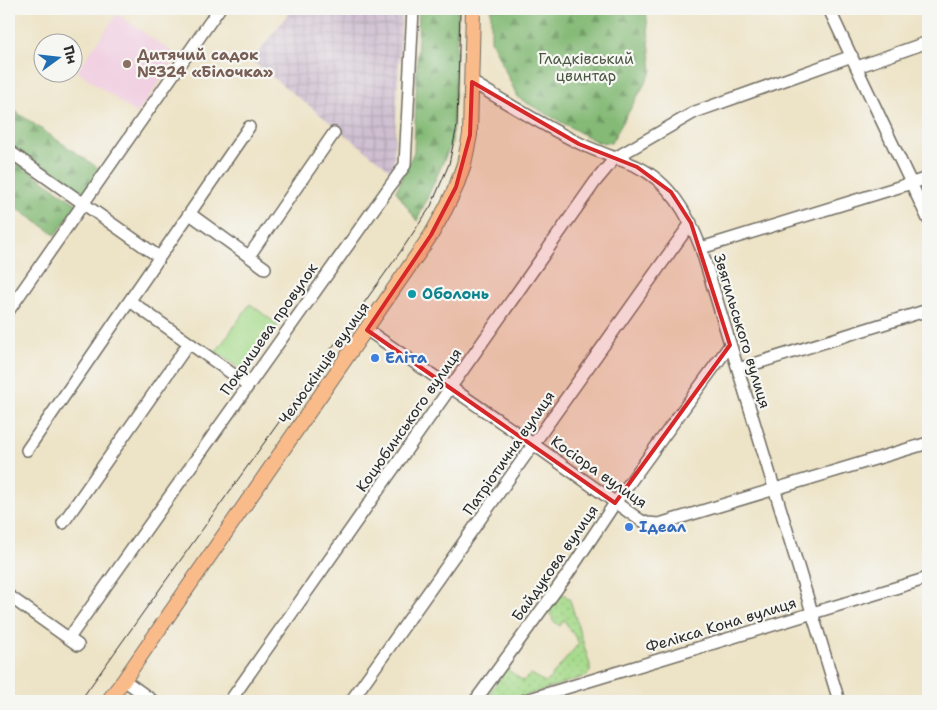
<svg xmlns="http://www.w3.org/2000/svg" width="937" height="710" viewBox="0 0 937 710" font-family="'Shantell Sans',sans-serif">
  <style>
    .built { fill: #f1d0e2 }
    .industrial { fill: url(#industrial-grid) }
    .grass { fill: url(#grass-dots); stroke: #68825a }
    .forest { fill: url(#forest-firs); stroke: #587250 }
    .garden { fill: #a5da8a; stroke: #68825a }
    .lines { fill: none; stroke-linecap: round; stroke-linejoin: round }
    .minor-casing { stroke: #6f6b61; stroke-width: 14 }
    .major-casing { stroke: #6f6b61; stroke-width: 16 }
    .minor { stroke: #fff; stroke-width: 11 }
    .major { stroke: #fabb8b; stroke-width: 14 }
    .tram { stroke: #2b2b2b; stroke-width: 1 }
    .marked { fill: #d62828; fill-opacity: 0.2; stroke: #d62828; stroke-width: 4; stroke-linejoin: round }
    .education-dot { fill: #8d6e63; stroke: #f6f6f2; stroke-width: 2 }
    .culture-dot { fill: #0f9aa8; stroke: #f6f6f2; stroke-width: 2 }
    .shop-dot { fill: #3f7fe0; stroke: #f6f6f2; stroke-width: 2 }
    .labels { text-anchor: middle; stroke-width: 4.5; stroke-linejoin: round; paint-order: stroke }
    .education-label { font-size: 15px; font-weight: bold; fill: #785e54; stroke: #f6f6f2; text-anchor: start }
    .park-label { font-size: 15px; fill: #4a5743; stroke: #f6f6f2 }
    .culture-label { font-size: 15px; font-weight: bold; fill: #0d838f; stroke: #f6f6f2; text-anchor: start }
    .street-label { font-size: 15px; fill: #2b2b2b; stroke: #f6f6f2 }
    .shop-label { font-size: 15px; font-weight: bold; fill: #366cbe; stroke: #f6f6f2; text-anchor: start }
  </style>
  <defs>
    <pattern id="industrial-grid" width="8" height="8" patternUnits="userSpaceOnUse" patternTransform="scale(1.25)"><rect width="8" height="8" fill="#cebed0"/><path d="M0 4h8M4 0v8" fill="none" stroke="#b1a3b3"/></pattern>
    <pattern id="grass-dots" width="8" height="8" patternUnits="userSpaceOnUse" patternTransform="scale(1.25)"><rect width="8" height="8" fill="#a5da8a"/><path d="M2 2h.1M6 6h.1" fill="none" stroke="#8ebb77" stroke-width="1.8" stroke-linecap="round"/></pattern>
    <pattern id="forest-firs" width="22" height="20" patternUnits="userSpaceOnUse" patternTransform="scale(1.25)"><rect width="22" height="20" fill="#84ba76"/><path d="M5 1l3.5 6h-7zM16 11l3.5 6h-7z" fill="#6c9761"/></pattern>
  </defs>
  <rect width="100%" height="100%" fill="#f6f6f2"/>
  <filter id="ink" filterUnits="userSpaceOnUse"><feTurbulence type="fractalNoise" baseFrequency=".02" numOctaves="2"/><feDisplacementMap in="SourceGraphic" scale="10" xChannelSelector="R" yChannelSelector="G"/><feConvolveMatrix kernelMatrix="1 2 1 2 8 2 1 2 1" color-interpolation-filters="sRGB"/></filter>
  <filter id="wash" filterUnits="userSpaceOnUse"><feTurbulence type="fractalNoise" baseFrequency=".0096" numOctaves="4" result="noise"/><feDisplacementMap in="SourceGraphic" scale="20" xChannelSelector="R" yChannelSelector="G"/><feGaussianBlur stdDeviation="1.12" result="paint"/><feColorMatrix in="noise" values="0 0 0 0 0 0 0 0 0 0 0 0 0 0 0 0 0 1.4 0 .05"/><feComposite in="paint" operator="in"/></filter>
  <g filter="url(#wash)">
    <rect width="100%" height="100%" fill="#ede3c6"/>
    <!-- built -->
    <path class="built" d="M117,14L178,56L137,114L77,71Z"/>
    <!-- industrial -->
    <path class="industrial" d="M292,9H402L393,172L252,61Z"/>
    <!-- grass -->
    <path class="grass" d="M564,594L570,600L590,665V672L586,676L509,701H488L487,696L507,669L523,681L531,674L546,683L579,643L564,620L560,626L552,620L553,617L548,613L560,596Z"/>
    <!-- forest -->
    <path class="forest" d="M419,9H458L452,142L417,221L396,191L414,152Z
      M491,9H646L652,71L611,143L597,142L518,98L491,40Z
      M9,107L101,170L84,195L9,144Z
      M9,157L77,204L56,235L9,203Z"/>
    <!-- garden -->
    <path class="garden" d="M250,304L278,325L245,372L216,352Z"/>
  </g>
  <g filter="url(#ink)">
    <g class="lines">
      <defs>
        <path id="minor" d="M829,9L928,219
          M857,67L928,42
          M472,82C507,103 542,125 579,143C597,152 617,158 636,166C670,182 688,214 701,248L839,701
          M9,151L159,257
          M190,214L265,268
          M701,248L928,178
          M249,256L334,133
          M130,301L248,385
          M9,310L219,9
          M367,330L533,444L640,520L647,523L659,524L928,443
          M738,369L928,310
          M27,450L249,127
          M63,523L189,343
          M9,596L78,645
          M69,638L405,165L413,9
          M124,680L153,701
          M230,701L595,182L615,158L695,112L852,56
          M351,701L660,266L691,223
          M475,701L567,575L615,503L730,345
          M523,701L928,578"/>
        <path id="major" d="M108,701L124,680L431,235L446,208L456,187L464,164L470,135L473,9"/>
      </defs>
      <!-- minor casing -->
      <use href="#minor" class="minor-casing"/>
      <!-- major casing -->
      <use href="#major" class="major-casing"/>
      <!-- minor -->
      <use href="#minor" class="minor"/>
      <!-- major -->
      <use href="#major" class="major"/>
      <!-- tram -->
      <path class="tram" d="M80,701L401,251L431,206L449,164L457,126L460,9"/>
    </g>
  </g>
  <!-- marked area -->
  <path class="marked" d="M472,82L579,144L637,167L671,192L691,223L730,345L615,503L367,330L431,235L456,187L470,135Z"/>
  <!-- markers -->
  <circle class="education-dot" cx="127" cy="64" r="5"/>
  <circle class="culture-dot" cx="412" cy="294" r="5"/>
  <g class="shop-dot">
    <circle cx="375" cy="358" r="5"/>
    <circle cx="629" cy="527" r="5"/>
  </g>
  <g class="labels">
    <!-- education labels -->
    <g class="education-label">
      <text x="137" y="60">Дитячий садок<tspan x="137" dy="17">№324 «Білочка»</tspan></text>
    </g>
    <!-- park labels -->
    <g class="park-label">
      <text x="586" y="64">Гладківський<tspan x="586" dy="17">цвинтар</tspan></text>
    </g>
    <!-- culture labels -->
    <g class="culture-label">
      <text x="422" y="299">Оболонь</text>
    </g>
    <!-- street labels -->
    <g class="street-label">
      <text transform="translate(269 329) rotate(-55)" y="5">Покришева провулок</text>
      <text transform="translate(742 331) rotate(73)" y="5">Звягильського вулиця</text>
      <text transform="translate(324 363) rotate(-55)" y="5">Челюскінців вулиця</text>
      <text transform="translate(409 420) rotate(-55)" y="5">Коцюбинського вулиця</text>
      <text transform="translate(509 453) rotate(-55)" y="5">Патріотична вулиця</text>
      <text transform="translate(599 472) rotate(35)" y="5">Косіора вулиця</text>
      <text transform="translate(555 563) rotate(-55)" y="5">Байдукова вулиця</text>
      <text transform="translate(721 625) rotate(-17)" y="5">Фелікса Кона вулиця</text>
    </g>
    <!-- shop labels -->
    <g class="shop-label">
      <text x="385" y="363">Еліта</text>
      <text x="639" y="532">Ідеал</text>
    </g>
  </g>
  <!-- margin -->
  <rect width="937" height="710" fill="none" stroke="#f6f6f2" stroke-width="30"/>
  <!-- north arrow -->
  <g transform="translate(58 58) rotate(75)"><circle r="24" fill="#f6f6f2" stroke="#a5a5a2"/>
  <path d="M0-4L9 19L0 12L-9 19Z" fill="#1f6fb2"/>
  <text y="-8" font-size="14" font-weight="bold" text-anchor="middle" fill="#2b2b2b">Пн</text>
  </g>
</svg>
